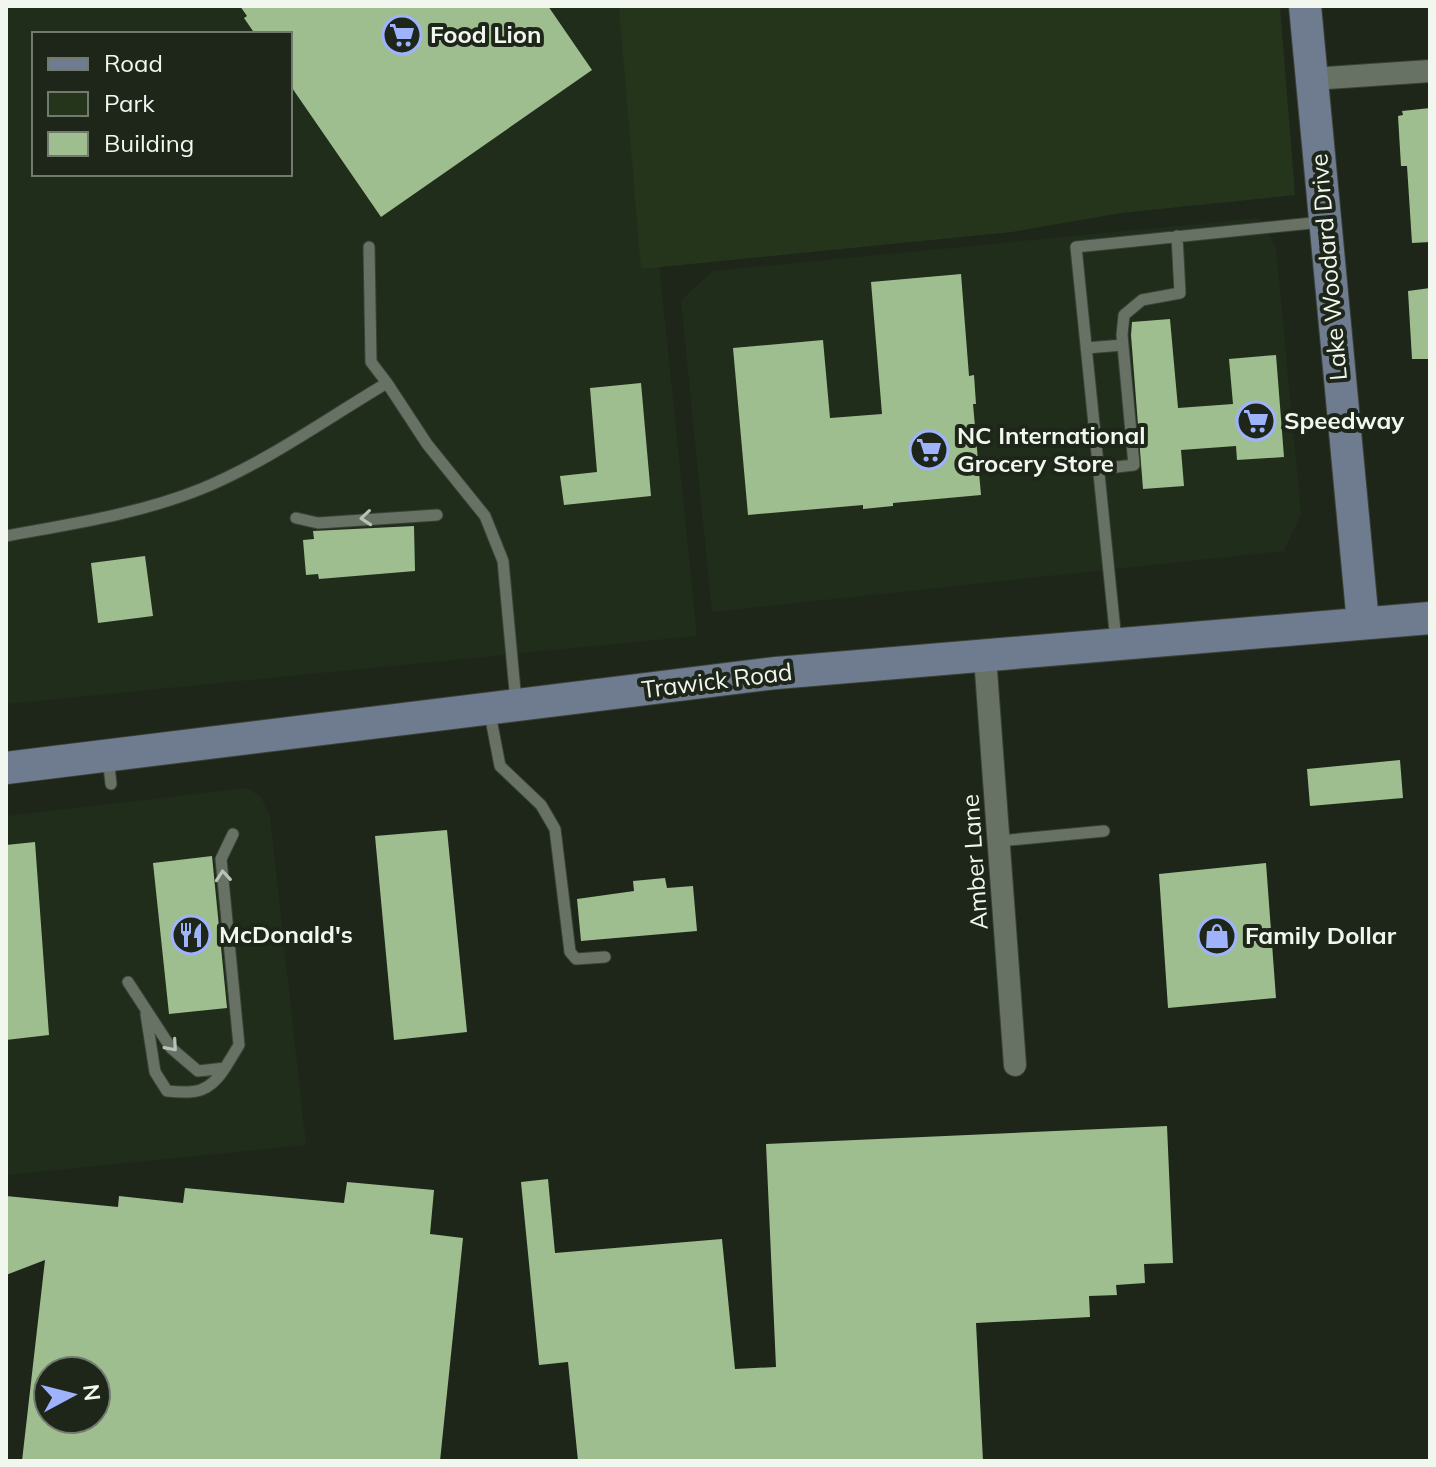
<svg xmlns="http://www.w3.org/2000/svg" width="1436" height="1467" viewBox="0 0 1436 1467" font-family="Mulish,sans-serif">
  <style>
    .built { fill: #202d1b; fill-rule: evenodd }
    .green { fill: #24351c }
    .building { fill: #9ebe90; fill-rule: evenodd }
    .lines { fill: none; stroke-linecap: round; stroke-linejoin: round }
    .lane-casing { stroke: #3b4238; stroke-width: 13 }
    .street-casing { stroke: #3b4238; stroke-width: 24 }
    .secondary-casing { stroke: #3b4238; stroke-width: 34 }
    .lane { stroke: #687264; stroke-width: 11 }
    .street { stroke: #687264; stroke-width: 22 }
    .secondary { stroke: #6f7c90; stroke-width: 32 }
    .oneway { stroke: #bac2b7 }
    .labels { text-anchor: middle; stroke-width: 8; stroke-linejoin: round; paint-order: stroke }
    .poi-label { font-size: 24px; font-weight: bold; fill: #f1f7ef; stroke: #1e261a; text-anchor: start }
    .street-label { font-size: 24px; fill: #f1f7ef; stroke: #1e261a }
  </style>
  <rect width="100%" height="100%" fill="#1e261a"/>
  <!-- built -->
  <path class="built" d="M6,6H633L697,636L6,704ZM34,34H290V174H34Z
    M1259,218L1276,247L1301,514L1284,551L712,612L681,300L713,271Z
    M247,788L261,797L270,816L306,1145L6,1175V816Z"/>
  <!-- green -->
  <path class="green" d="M619,6H1280L1295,195L1121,213L1012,232L641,269Z"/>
  <!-- building -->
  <path class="building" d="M240,6H548L592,70L381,217L290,85V34H255L244,18L247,16Z
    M1430,108V242L1412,243L1407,166H1401L1398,116L1403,115L1402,111Z
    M961,274L969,376L974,375L976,404H973L981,495L893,503V506L863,509V505L748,515L733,348L823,340L830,418L882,414L871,282Z
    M1430,288V359H1412L1408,291Z
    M1170,319L1178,408L1233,404L1229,359L1276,355L1284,457L1237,460L1236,446L1181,450L1184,486L1143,489L1131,335L1132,322Z
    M641,383L651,496L564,505L560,476L597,472L590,388Z
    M414,526L415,571L319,579L318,574L306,575L303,540L314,539L313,531Z
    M145,556L153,616L98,623L91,563Z
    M1400,760L1403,798L1310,806L1307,769Z
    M447,830L467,1032L394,1040L375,836Z
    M35,842L49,1035L6,1040V845Z
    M212,856L227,1008L169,1014L153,863Z
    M1266,863L1276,998L1168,1008L1159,874Z
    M665,878L667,888L693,886L697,931L581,941L577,899L634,891L633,881Z
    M1167,1126L1173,1263L1144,1264L1145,1283L1116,1285L1117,1295L1089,1296L1090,1317L976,1323L983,1461H578L568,1362L539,1365L521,1182L548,1179L555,1253L722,1239L735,1369L776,1367L766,1144Z
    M347,1182L434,1190L430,1234L463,1238L440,1461H22L45,1260L6,1275V1196L118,1207L119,1196L183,1203L185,1188L344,1203ZM48,1371H100L96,1419H48Z"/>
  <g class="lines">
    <defs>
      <path id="lane" d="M1086,348L1123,345
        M387,383L427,444L485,516L503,561L516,702
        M1099,469L1134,465L1122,335L1124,315L1142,300L1180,293L1177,236
        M296,518L318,523L437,515
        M6,536C71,524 139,514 201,489C267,462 326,419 387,383L371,362L369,247
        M1116,641L1076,247L1322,222
        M489,709L500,766L541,805L555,829L570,952L576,959L605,957
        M108,757L111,784
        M999,841L1104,831
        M128,982L171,1048L198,1071L225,1068L239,1045L221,859L233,834
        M146,1014L155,1072L167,1091C195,1094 209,1093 225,1068"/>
      <path id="street" d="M1312,79L1430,71
        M985,657L1015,1065"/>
      <path id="secondary" d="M1305,6L1363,623
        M6,768L776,673L1430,618"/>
    </defs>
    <!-- lane casing -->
    <use href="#lane" class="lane-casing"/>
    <!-- street casing -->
    <use href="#street" class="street-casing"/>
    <!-- secondary casing -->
    <use href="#secondary" class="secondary-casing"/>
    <!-- lane -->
    <use href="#lane" class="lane"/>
    <!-- street -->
    <use href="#street" class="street"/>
    <!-- secondary -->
    <use href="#secondary" class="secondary"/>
  </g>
  <!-- one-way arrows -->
  <defs><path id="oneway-chevron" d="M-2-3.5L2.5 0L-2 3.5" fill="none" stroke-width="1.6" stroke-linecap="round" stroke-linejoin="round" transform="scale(2)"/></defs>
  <g class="oneway">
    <use href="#oneway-chevron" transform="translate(366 518) rotate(175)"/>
    <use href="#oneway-chevron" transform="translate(223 876) rotate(-95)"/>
    <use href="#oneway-chevron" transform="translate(172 1046) rotate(49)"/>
  </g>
  <!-- icons -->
  <defs>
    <symbol id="supermarket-ring" viewBox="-11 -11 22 22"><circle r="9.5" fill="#1e261a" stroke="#9fb3fd" stroke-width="1.5"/><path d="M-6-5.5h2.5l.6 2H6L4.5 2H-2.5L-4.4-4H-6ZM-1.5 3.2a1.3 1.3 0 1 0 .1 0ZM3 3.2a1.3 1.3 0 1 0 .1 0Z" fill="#9fb3fd"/></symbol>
    <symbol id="restaurant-ring" viewBox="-11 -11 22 22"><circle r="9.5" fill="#1e261a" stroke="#9fb3fd" stroke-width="1.5"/><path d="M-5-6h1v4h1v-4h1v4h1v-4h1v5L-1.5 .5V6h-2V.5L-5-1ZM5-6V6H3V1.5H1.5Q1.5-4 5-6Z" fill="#9fb3fd"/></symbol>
    <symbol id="shop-ring" viewBox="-11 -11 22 22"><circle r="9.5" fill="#1e261a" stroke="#9fb3fd" stroke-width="1.5"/><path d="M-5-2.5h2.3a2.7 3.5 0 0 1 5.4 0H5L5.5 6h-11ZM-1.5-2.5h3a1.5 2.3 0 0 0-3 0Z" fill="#9fb3fd"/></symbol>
  </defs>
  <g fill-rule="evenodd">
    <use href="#supermarket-ring" x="380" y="13" width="44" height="44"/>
    <use href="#supermarket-ring" x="1234" y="399" width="44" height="44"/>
    <use href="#supermarket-ring" x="907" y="428" width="44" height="44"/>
    <use href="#restaurant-ring" x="169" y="913" width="44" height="44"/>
    <use href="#shop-ring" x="1195" y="914" width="44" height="44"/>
  </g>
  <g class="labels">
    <!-- poi labels -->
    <g class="poi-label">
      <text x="430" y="43">Food Lion</text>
      <text x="1284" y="429">Speedway</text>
      <text x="957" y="444">NC International<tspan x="957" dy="28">Grocery Store</tspan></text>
      <text x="219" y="943">McDonald's</text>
      <text x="1245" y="944">Family Dollar</text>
    </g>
    <!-- street labels -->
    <g class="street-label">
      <text transform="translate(1329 267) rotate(-95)" y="8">Lake Woodard Drive</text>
      <text transform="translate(717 681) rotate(-7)" y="8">Trawick Road</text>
      <text transform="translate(975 862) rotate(-94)" y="8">Amber Lane</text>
    </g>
  </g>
  <!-- border -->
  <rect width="1436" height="1467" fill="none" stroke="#f1f7ef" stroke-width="16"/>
  <!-- legend -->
  <rect x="32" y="32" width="260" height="144" fill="#1e261a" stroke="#727a6f" stroke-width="2"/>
  <rect x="48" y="58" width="40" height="12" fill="#6f7c90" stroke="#727a6f" stroke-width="2"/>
  <text x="104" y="72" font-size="24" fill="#f1f7ef">Road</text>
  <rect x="48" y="92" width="40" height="24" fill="#24351c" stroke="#727a6f" stroke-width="2"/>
  <text x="104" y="112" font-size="24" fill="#f1f7ef">Park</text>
  <rect x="48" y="132" width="40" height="24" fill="#9ebe90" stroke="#727a6f" stroke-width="2"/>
  <text x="104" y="152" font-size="24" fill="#f1f7ef">Building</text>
  <!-- north arrow -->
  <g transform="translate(72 1395) rotate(83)"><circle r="38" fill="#1e261a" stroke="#727a6f" stroke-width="2"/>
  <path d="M0-6L14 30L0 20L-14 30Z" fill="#9fb3fd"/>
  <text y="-12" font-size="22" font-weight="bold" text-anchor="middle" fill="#f1f7ef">N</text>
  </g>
</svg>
